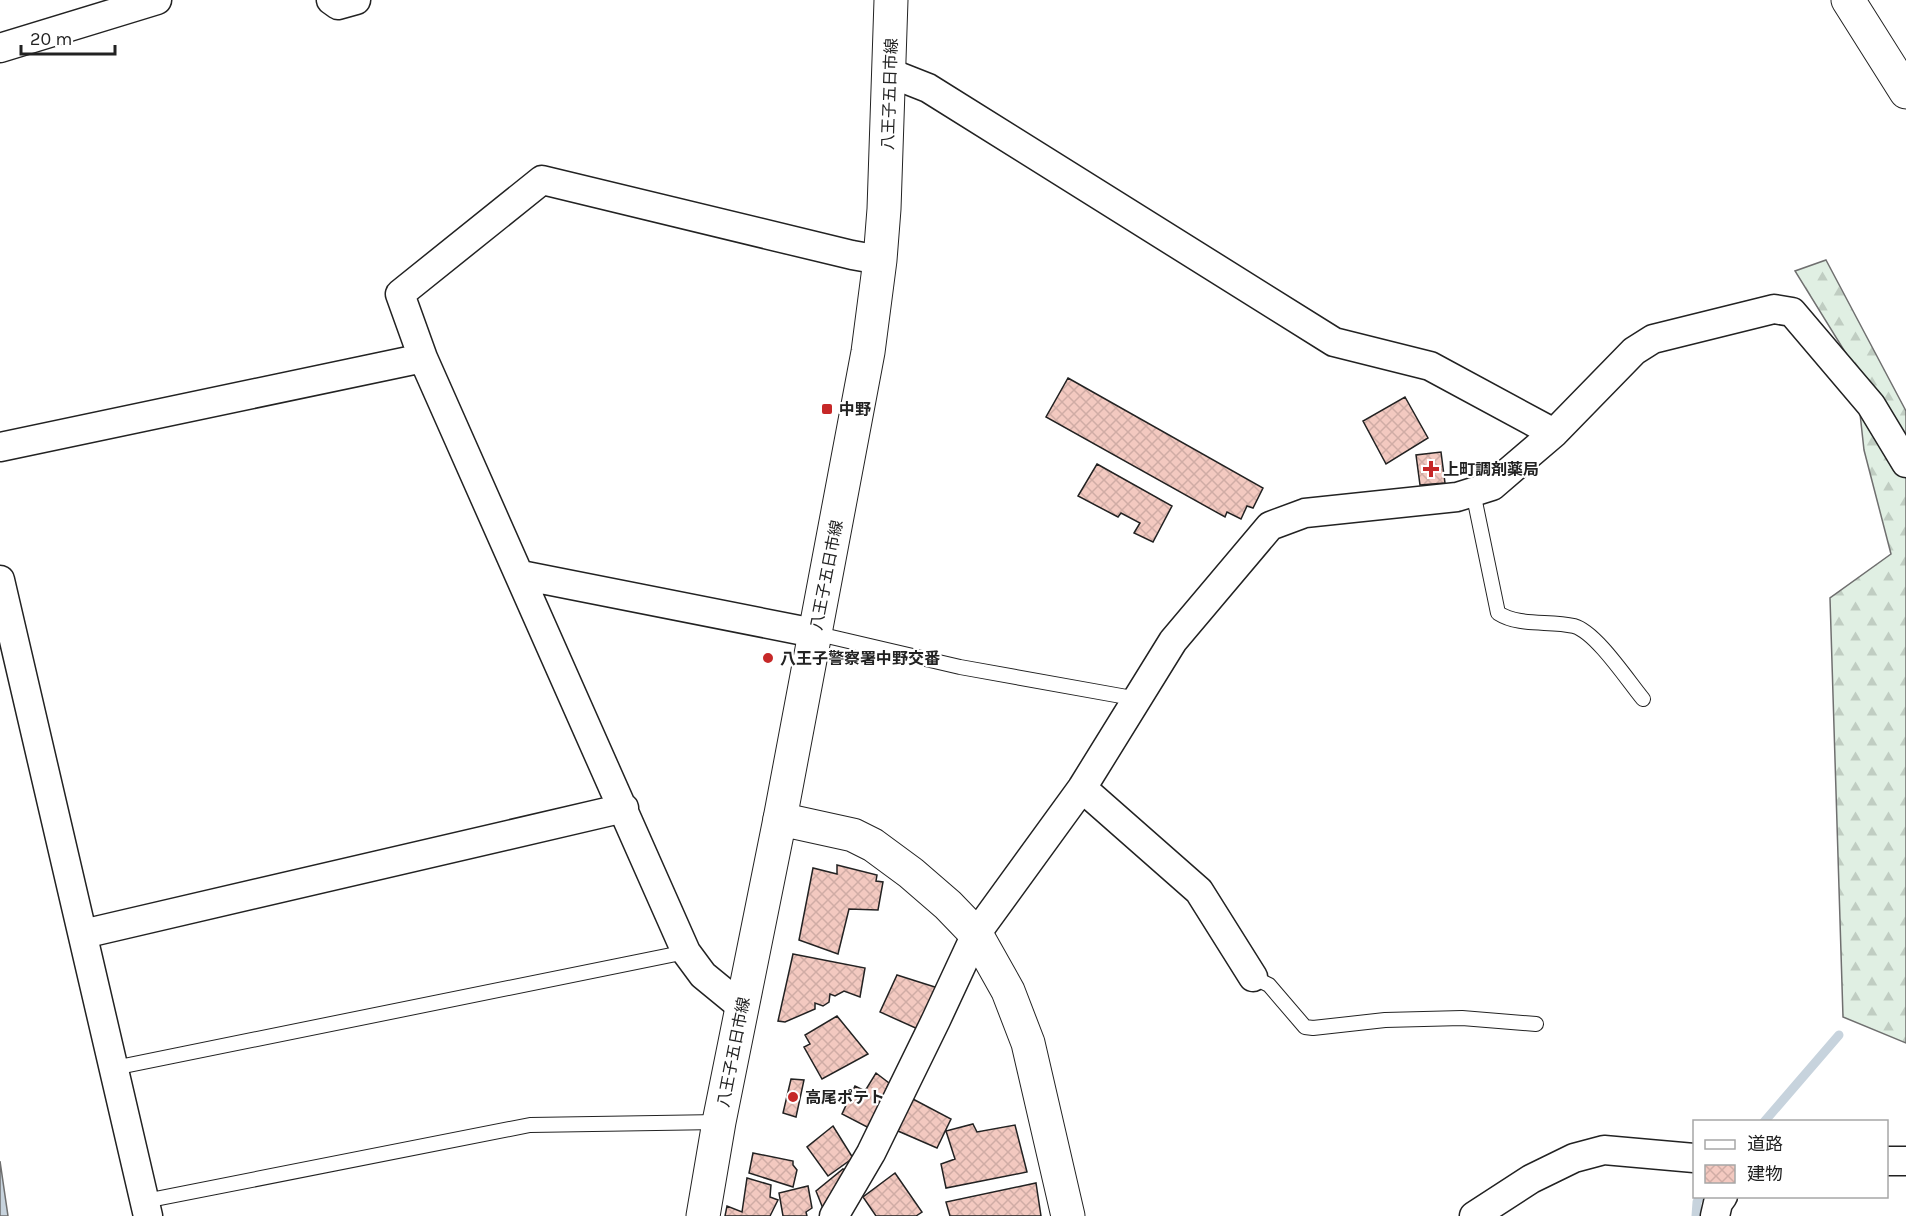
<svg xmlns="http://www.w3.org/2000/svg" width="1906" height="1216" viewBox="0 0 1906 1216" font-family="Karla,'Noto Sans JP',sans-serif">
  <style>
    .forest { fill: url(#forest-firs); stroke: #6f6f6f; stroke-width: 1.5 }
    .water { fill: #c7d3dd; stroke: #6f6f6f; stroke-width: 1.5 }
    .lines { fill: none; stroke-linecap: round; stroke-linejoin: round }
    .stream { stroke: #c7d3dd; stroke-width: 9 }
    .building { fill: url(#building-cross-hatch); stroke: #222; stroke-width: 1.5 }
    .lane-casing { stroke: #222; stroke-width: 16 }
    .street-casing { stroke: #222; stroke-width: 31 }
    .secondary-casing { stroke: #222; stroke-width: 35 }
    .primary-casing { stroke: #222; stroke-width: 35 }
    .lane { stroke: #fff; stroke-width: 14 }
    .street { stroke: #fff; stroke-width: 28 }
    .secondary { stroke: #fff; stroke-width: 33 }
    .primary { stroke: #fff; stroke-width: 33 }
    .poi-dot { fill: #c62828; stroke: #fff; stroke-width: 2 }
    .labels { text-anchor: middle; stroke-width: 4.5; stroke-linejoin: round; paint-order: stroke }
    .street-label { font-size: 16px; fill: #222; stroke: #fff }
    .poi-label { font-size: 16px; font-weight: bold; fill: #222; stroke: #fff; text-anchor: start }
  </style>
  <defs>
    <pattern id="forest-firs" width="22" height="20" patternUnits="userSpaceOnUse" patternTransform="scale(1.5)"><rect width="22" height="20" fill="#e0efe3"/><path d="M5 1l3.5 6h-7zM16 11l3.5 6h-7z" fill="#c0cdc2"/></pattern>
    <pattern id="building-cross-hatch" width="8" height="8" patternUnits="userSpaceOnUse" patternTransform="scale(1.5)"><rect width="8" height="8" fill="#f3c9c0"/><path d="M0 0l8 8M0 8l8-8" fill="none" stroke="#d0aca5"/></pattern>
  </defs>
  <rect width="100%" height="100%" fill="#fff"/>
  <!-- forest -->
  <path class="forest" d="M1826,260L1906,411V1043L1843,1017L1830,598L1891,554L1864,450L1855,368L1795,271Z"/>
  <!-- water -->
  <path class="water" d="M0,1161L8,1216H0Z"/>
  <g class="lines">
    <!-- stream -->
    <path class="stream" d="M1764,1122L1839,1035
      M1696,1216L1697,1202L1700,1196"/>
  </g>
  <!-- building -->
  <path class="building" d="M1068,378L1263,488L1253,508L1247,506L1241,519L1227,512L1225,517L1046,417Z
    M1405,397L1428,438L1386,464L1363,421Z
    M1441,452L1445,483L1420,485L1416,455Z
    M1097,464L1172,506L1153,542L1134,533L1140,523L1121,513L1118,517L1078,496Z
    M837,865L877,875L876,881L883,882L878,910L849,909L838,954L799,940L813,868L837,874Z
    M793,954L865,968L860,997L844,991L835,996L830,994L829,1002L823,1006L815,1003V1009L785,1022L778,1021Z
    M897,975L938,988L920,1030L880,1012Z
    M837,1016L868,1054L822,1079L804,1047L810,1044L805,1035Z
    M876,1073L889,1083L869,1128L842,1114L855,1086L865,1091Z
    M791,1079L804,1080L796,1117L783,1113Z
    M911,1098L951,1119L937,1148L898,1131Z
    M973,1124L977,1132L1015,1125L1027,1172L946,1188L941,1164L955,1159L946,1131Z
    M833,1126L853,1158L828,1176L807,1147Z
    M753,1153L793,1161V1165L797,1170L793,1187L749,1173Z
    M843,1169L854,1174L826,1216L816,1191Z
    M895,1173L922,1212L916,1216H876L863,1197Z
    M747,1178L771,1185L770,1197L778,1200L770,1216H725L727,1206L742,1212Z
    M1036,1183L1041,1216H950L946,1202Z
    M808,1186L812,1208L806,1212L807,1216H783L779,1193Z"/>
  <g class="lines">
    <defs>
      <path id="lane" d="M1473,492L1498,613C1520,627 1549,620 1574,626C1596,632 1628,681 1643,699
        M814,633L960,667L1138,699
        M1253,977L1269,985L1305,1027L1313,1028L1385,1020L1462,1018L1536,1024
        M114,1068L686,952
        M145,1201L530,1125L719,1122"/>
      <path id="street" d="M331,0L338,5L356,0
        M0,48L157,0
        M890,73L928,88L1334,342L1430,366L1554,433
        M0,447L423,358
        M521,575L814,633
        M0,580L148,1216
        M1082,788L1199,891L1253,977
        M83,934L624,808
        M742,1007L703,975L686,952L423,358L400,294L542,180L852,255L880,260
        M1886,1161H1906
        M834,1216L871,1153L936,1020L976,934L1082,788L1173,641L1270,526L1305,513L1457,497L1492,486L1554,433L1634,351L1653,339L1774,309L1792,312L1871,405L1906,463
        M1474,1216L1531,1179L1574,1158L1604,1150L1694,1158
        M1715,1216L1718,1203L1723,1196"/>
      <path id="secondary" d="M1848,0L1906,92
        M780,819L853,835L873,845L911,873L948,905L976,934L1008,991L1028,1043L1068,1216"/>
      <path id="primary" d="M703,1216L719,1122L780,819L868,352L880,260L884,209L891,0"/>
    </defs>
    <!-- lane casing -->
    <use href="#lane" class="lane-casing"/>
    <!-- street casing -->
    <use href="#street" class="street-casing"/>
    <!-- secondary casing -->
    <use href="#secondary" class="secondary-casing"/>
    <!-- primary casing -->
    <use href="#primary" class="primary-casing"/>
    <!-- lane -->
    <use href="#lane" class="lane"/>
    <!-- street -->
    <use href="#street" class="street"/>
    <!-- secondary -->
    <use href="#secondary" class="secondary"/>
    <!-- primary -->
    <use href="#primary" class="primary"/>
  </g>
  <!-- markers -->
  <g class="poi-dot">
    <rect x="821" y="403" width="12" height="12" rx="3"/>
    <path d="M1428 460h6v6h6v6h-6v6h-6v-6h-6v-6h6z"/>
    <circle cx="768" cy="658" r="6"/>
    <circle cx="793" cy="1097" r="6"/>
  </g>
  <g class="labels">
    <!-- street labels -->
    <g class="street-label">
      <text transform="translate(889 94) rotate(-88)" y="6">八王子五日市線</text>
      <text transform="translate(826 575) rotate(-79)" y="6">八王子五日市線</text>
      <text transform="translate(733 1052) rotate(-79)" y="6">八王子五日市線</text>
    </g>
    <!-- poi labels -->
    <g class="poi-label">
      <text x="839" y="415">中野</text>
      <text x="1443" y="475">上町調剤薬局</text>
      <text x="780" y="664">八王子警察署中野交番</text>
      <text x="805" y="1103">高尾ポテト</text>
    </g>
  </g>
  <!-- legend -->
  <rect x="1693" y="1120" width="195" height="78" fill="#ffffff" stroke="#a7a7a7" stroke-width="1.5"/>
  <rect x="1705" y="1140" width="30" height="9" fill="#ffffff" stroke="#a7a7a7" stroke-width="1.5"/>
  <text x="1747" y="1150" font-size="18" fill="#222222">道路</text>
  <rect x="1705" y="1165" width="30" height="18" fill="url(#building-cross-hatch)" stroke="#a7a7a7" stroke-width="1.5"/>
  <text x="1747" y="1180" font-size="18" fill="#222222">建物</text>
  <!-- scale -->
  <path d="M21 45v9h94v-9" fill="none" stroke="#222222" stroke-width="3"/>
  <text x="30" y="45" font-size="18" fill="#222222" stroke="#ffffff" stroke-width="4.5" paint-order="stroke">20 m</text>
</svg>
